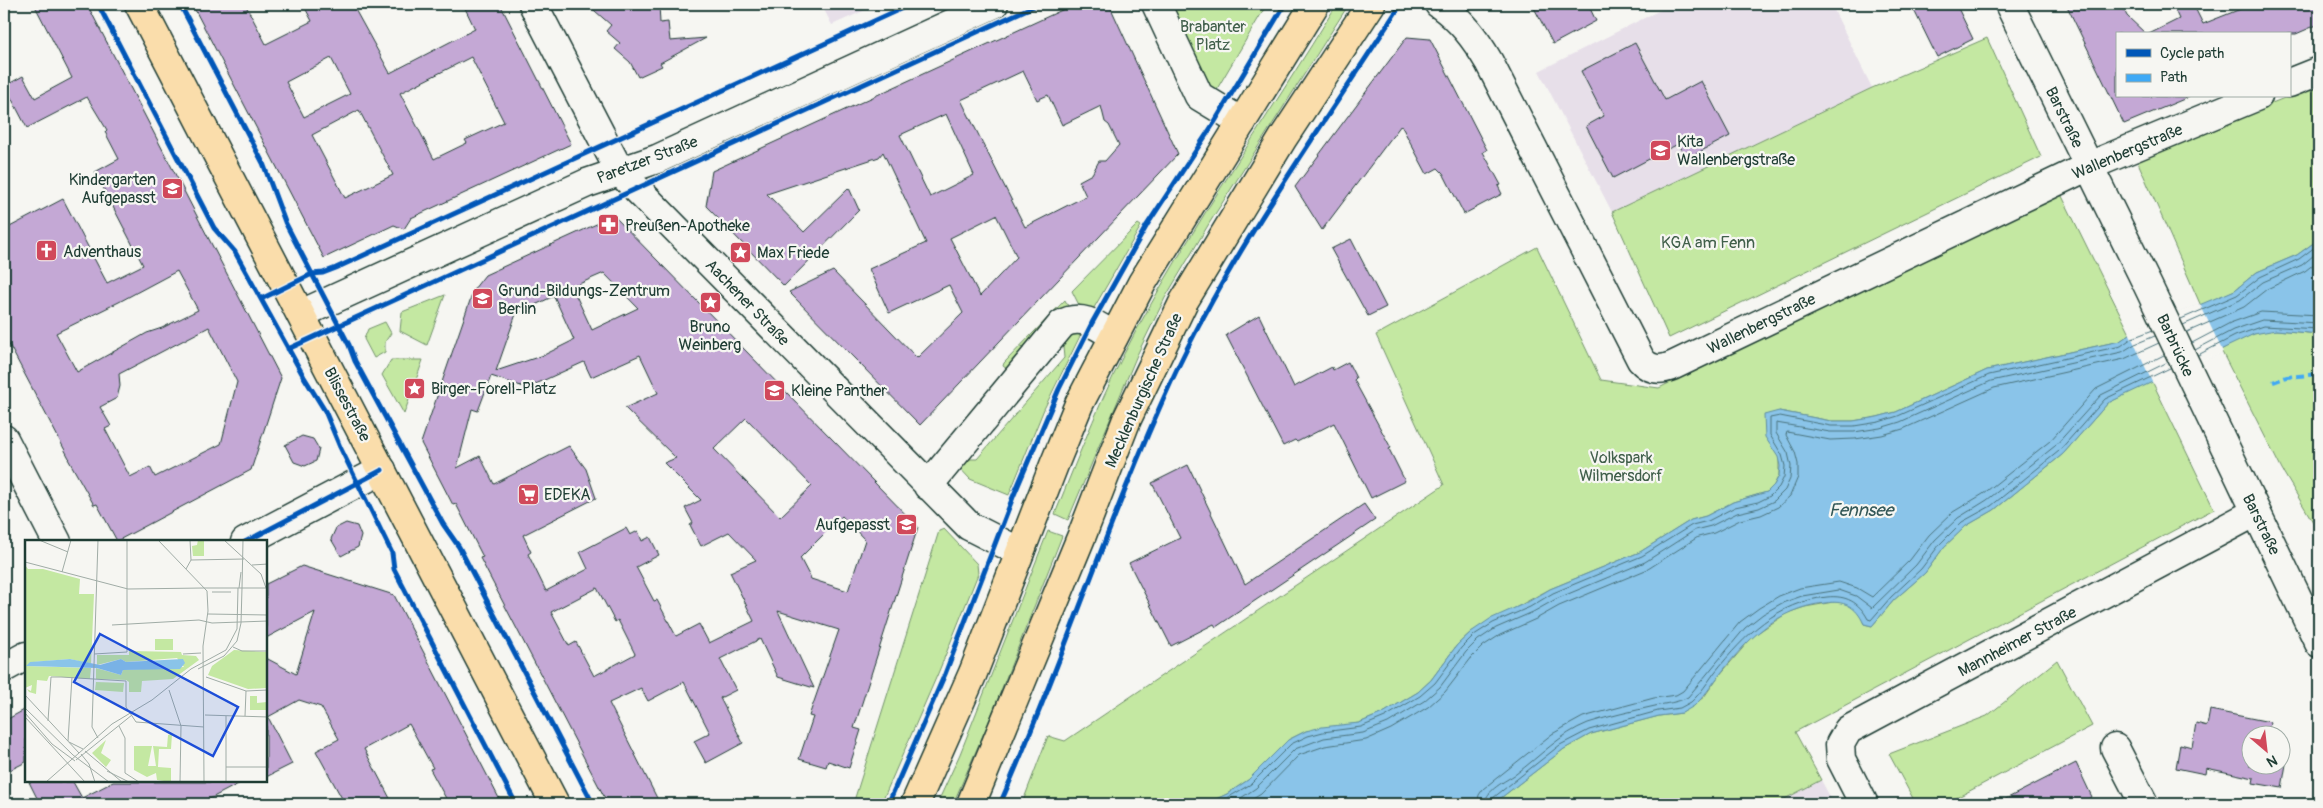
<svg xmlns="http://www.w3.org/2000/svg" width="2323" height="808" viewBox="0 0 2323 808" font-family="Pangolin,sans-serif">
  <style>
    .built { fill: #e7dfe9 }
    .green { fill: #c4e8a2; stroke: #72926b }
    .water { fill: #8ac4e9; stroke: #5f8ea1 }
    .pier { fill: #f6f6f2 }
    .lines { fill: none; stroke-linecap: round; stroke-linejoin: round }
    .shore { stroke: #4a737c; stroke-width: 1 }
    .building { fill: #c4a8d5; stroke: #1f3d34; fill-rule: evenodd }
    .minor-casing { stroke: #1f3d34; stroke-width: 31 }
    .major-casing { stroke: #1f3d34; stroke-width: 31 }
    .minor { stroke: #f6f6f2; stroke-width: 28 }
    .major { stroke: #faddab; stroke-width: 28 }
    .quiet { stroke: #3fa9f5; stroke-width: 4; stroke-dasharray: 8 4; stroke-linecap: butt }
    .cycleway-casing { stroke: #f6f6f2; stroke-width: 8 }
    .cycleway { stroke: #0057b8; stroke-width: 5 }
    .labels { text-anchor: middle; stroke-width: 4.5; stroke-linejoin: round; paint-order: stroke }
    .park-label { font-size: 16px; fill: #405f4a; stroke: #f6f6f2 }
    .street-label { font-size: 16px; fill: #1f3d34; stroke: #f6f6f2 }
    .poi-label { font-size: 16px; fill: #1f3d34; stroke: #f6f6f2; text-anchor: start }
    .water-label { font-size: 18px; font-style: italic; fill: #345858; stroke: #f6f6f2 }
    .inset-road { fill: none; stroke: #a0aca6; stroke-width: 1 }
    .view { fill: #1d4ed8; fill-opacity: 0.15; stroke: #1d4ed8; stroke-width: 2.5 }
    .inset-edge { fill: none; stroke: #1f3d34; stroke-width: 2.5 }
  </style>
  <rect width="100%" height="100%" fill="#f6f6f2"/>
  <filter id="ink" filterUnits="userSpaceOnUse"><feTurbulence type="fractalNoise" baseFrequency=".02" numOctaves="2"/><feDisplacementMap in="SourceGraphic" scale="10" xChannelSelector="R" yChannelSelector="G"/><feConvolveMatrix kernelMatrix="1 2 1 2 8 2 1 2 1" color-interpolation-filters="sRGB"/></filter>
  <g filter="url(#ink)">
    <!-- built -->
    <path class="built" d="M821,4H879L832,25Z
      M1672,4H1831L1872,88L1612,212L1539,71Z
      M1821,780L1834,804H1775Z"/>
    <!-- green -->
    <path class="green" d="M1164,4H1267L1214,94L1209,92Z
      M1337,4H1349L1210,222L1165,298L1137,355L1068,520L1055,514C1080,452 1104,390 1136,331C1197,218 1271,113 1337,4Z
      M1987,38L2041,157L1669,338L1612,212L1872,88Z
      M2319,84V239L2297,255L2257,272L2235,290L2201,306L2136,158Z
      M2058,188L2130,334L2120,341L1987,370L1896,412L1877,417L1853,421H1831L1779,411V475L1774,485L1767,492L1733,502L1706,516L1691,520L1640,552L1550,589L1471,632L1457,645L1431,680L1418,692L1383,713L1359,723L1306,731L1288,740L1248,780L1227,794L1205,804H1022L1048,736L1065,741L1444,485L1376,335L1537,247L1601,380L1659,388Z
      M1138,224L1141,226L1091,313L1080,307L1072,291Z
      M445,295L427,345L400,331L402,312Z
      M1065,300L1069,308L1011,372L1003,366L1004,363Z
      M385,322L391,333L385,342V352L374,358L364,339L368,329Z
      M1084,328L1044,409L1009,495L970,479L956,464L963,459H977L1064,358L1062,336Z
      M2276,330L2319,334V532L2282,470L2221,350C2238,339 2256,331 2276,330Z
      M391,360H423L404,414L382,375Z
      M2152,381L2214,509L1795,732L1821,780L1775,804H1493L1564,749L1591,734L1659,716L1682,713L1704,697L1718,677L1753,636L1787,613L1805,607L1839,601L1850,605L1859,613L1864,624L1872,626L1894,600L1925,573L1944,547L1966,526L1994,510L2063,454L2108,403Z
      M944,529L977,564L978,574L939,671L881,804H853L939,531Z
      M1048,531L1062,536L989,721L953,804H937L960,754Z
      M2057,660L2092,726L1945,804H1916L1889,754L1987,716Z"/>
    <!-- water -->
    <path class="water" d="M2319,239V334L2276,330L2254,334L2108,403L2063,454L1994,510L1966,526L1944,547L1925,573L1894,600L1872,626L1864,624C1856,606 1844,600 1825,603C1777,608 1746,640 1718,677C1710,687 1704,697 1694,706L1682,713L1659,716L1591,734L1564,749L1493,804H1205L1227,794L1248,780L1288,740L1306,731L1322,727L1359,723L1383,713L1418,692L1431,680L1457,645L1471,632L1490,619L1528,602L1550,589L1640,552L1691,520L1706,516L1733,502L1767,492L1774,485L1779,476L1780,466L1778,457L1765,437L1764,415L1779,411L1831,421H1853L1877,417L1896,412L1987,370L2120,341L2130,334L2235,290L2257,272L2297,255Z"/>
    <!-- pier -->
    <path class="pier" d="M2200,304L2223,352L2153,384L2129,332Z"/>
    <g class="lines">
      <!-- shore -->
      <path class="shore" d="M2181,319L2237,295L2260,277L2299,259L2319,244
        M2183,325L2240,300L2263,282L2302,265L2319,251
        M2187,332L2244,307L2267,289L2305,271L2319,260
        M2192,343L2230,323L2261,312L2319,315
        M2195,350L2233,330L2262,320L2319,323
        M2198,355L2235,336L2264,326L2319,329
        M1217,804L1251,784L1291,744L1308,736L1323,732L1361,727L1385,717L1420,696L1435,683L1461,648L1474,635L1493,623L1530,607L1553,593L1642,556L1692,525L1708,521L1735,507L1758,502L1770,496L1779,487L1784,477L1785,466L1782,455L1770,435V418L1780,416L1831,426H1854L1879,422L1898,416L1989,375L2121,346L2132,338L2153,330
        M1232,804L1256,788L1295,749L1324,738L1363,733L1388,723L1424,701L1440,687L1466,652L1478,640L1496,628L1533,612L1556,599L1645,562L1695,530L1711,526L1737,513L1759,508L1774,501L1785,490L1790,479L1791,466L1788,453L1776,433V423L1830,432H1854L1880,428L1900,422L1991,381L2122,352L2135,344L2155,336
        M1245,804L1261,794L1299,755L1325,746L1366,740L1391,729L1428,707L1445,692L1472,657L1483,646L1500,635L1536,619L1559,606L1648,569L1698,537L1714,533L1740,520L1761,515L1778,507L1790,496L1798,477V464L1795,452L1786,435L1787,432L1830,440L1855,439L1882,435L1903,429L1994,388L2124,359L2159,343
        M1477,804L1479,795L1483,789L1552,734L1583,717L1654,698L1676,695L1683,691L1740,622L1759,608L1779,596L1800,588L1839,582L1857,588L1872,597L1910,560L1929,535L1953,512L1983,494L2050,441L2096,389L2164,355
        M1485,804C1485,790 1506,781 1516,774C1540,756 1560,734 1588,723C1609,716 1633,711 1655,706C1666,703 1677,703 1688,697L1745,628L1763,614L1782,603L1802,596L1839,590L1856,596L1872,608L1916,565L1935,540L1958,518L1987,500L2055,446L2101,395L2168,362
        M1491,804L1493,798L1560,745L1589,730L1658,711L1680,708L1691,702C1701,693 1707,683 1715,672C1745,635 1777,602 1827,597C1846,595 1859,602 1868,619L1871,620L1891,597L1921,569L1940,544L1962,522L1991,506L2059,451L2105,399L2170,368"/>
    </g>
    <!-- building -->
    <path class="building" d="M34,4H87L281,378L251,470L117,541L97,504L94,505L68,459L69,458L4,335V230L63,199L107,283L143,265L95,172L119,159L105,132L107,130L87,97L27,128L5,86L23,76L35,98L72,78ZM177,271L198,310L162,328L147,333L77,372L56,333L119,302ZM209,327L237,382L221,444L155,477L150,467L130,477L105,429L111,426L100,407L117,398L120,386L119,374Z
      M192,4H245L266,44L312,21L303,4H352L390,73L475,29L463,4H500L571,144L411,218L404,229L394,225L324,258ZM471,57L504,122L465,140L467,143L434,159L400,93ZM331,58L350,94L304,117L286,82ZM359,110L393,175L345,198L312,135Z
      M587,4H659L660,23L668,22L670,41L706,38L660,63L662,66L638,77L630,62L615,49L620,43L606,31L611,25Z
      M1075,4H1109L1178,154L920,425L789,292L833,271L917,358L963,313L949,285L889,313L869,269L926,243L883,152L879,157L767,194L804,232L849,188L859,210L784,286L706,206L712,171ZM1023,71L1037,100L1048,95L1062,125L1101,106L1105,122L1109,125L1119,145L1105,161H1099L1092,174L1079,181L1086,196L1025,227L961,100ZM946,114L974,175L930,197L900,135ZM996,215L1017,257L980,296L950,238Z
      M1532,4H1588L1596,21L1553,44Z
      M1911,4H1956L1973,39L1937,57Z
      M2066,4H2121L2127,16L2146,34H2117V96L2189,97L2124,124Z
      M2172,4H2193L2203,24L2253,4H2319V24L2296,34H2149L2179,19Z
      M1407,37L1430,39L1487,150L1483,152L1501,185L1498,186L1502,194L1464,214L1443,173L1438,168L1427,174L1401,125L1322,230L1295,187Z
      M1635,43L1665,100L1701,81L1730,136L1686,159L1678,144L1613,178L1586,126L1604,116L1581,71Z
      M614,216L918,527L854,728L861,730L849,768L828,761L826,767L799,759L813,717L809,716L839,630L778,611L814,688L778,677L760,639L720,659L736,690L720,698L743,743L706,763L694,741L710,733L684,682L648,701L641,688L609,703L660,804H608L480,558L483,557L456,504L453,505L421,443L474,289L485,275ZM604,273L638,308L592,330L572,287ZM554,296L574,340L544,355L496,371L516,314ZM640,355L658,393L625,408L676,458L664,463L701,500L685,508L693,523L690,525L701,546L729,532L756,560L730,572L754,621L709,643L699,624L676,636L657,600L654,601L636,567L659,555L650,537L642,541L638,531L630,535L626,528L580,552L588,569L546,591L528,554L531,552L523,535L596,498L586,469L569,446L494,484L480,456L457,468L472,409L478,411L491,376L527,388L584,362L591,377ZM746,418L812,486L780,517L714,449ZM842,516L865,540L848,591L811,579L800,558ZM597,588L615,622L618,620L635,654L594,676L576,642L569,646L551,612Z
      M1351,239L1386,307L1368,316L1331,249Z
      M1259,315L1294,387L1332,367L1333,370L1348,362L1356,378L1354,380L1391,448L1389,449L1405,481L1371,498L1334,423L1297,442L1295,440L1283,446L1226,335Z
      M302,436L313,439L319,449L316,461L305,466L294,462L285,445Z
      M1188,465L1245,584L1364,504L1375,520L1216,627L1214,624L1171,646L1129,563L1180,538L1152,483Z
      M346,523L357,526L361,536L358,547L341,556L331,539L336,528Z
      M302,566L394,595L502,804H449L430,769L433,768L409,724L364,749L393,804H345L316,751L339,739L321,707L299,700L268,717L292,764L266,777V658L296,674L315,612L266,638V584Z
      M26,709V762L4,773V721Z
      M2210,710L2270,722L2268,736H2250V766L2286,764L2282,788L2253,783L2254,778L2206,768L2205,774L2176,768L2180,744L2192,747L2196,723L2207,726Z
      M2076,763L2092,797L2078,804H1996Z
      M29,782H73L82,798L113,782H242L200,804H40Z"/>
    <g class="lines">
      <defs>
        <path id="minor" d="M533,4L620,172L969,526L1020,552
          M1156,4L1199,96L1242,122
          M1439,4C1461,20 1475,38 1489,62L1641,360C1650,370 1659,371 1672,366L2089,166L2258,96
          M2009,4L2147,284L2319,643
          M2289,83L2319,71
          M301,314L587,183L657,159L994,4
          M4,439L57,542
          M928,486L1062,324C1080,313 1097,325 1114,336
          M245,542L382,470
          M4,668L26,656
          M2115,748L2144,804
          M1864,804L1841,759L1840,744L1848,730L2256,512"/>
        <path id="major" d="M139,4L555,804
          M915,804L973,673L1054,465L1079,404L1142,283L1315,4
          M971,804L1082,535L1127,419L1184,301L1283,138L1371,4"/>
      </defs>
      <!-- minor casing -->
      <use href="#minor" class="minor-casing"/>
      <!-- major casing -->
      <use href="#major" class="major-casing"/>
      <!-- minor -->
      <use href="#minor" class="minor"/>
      <!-- major -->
      <use href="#major" class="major"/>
      <!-- quiet -->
      <path class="quiet" d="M1272,4H1273
        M2273,382L2287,377L2319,374"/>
      <defs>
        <path id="cycleway" d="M98,4L214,228L235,252L304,377L325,411L340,447L392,553L394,569L516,804
          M180,4L263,163L285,222L349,345L355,361L443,524L459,547L593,804
          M261,299L312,274L323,273L336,268L911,4
          M288,349L1038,4
          M245,542L382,470
          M888,804L945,674L1013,497L1059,389L1092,323L1147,225L1214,123L1285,4
          M1000,804C1062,665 1108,520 1171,382C1233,247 1322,128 1401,4"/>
      </defs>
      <!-- cycleway casing -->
      <use href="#cycleway" class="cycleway-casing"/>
      <!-- cycleway -->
      <use href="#cycleway" class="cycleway"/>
    </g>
  </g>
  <!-- icons -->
  <defs>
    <symbol id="school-square" viewBox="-11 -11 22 22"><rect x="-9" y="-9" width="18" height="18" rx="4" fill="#d1495b" stroke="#f6f6f2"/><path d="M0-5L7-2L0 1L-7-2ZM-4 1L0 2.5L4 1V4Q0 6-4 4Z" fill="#fff"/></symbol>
    <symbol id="pharmacy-square" viewBox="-11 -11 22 22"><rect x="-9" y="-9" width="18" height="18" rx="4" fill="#d1495b" stroke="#f6f6f2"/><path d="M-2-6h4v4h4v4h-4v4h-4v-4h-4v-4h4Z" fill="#fff"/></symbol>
    <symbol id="church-square" viewBox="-11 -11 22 22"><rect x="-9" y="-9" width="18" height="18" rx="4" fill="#d1495b" stroke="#f6f6f2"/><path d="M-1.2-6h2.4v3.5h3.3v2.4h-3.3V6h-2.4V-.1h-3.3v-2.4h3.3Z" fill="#fff"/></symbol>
    <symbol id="sight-square" viewBox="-11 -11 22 22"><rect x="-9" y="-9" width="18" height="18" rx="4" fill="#d1495b" stroke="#f6f6f2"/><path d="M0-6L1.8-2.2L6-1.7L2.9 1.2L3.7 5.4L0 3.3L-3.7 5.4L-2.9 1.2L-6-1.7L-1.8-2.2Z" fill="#fff"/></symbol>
    <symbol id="supermarket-square" viewBox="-11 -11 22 22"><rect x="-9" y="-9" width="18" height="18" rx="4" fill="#d1495b" stroke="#f6f6f2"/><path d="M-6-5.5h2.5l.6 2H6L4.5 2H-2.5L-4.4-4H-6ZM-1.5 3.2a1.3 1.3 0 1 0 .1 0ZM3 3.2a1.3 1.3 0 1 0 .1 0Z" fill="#fff"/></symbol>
  </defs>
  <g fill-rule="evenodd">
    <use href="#school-square" x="1648" y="138" width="25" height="25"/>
    <use href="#school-square" x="160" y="176" width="25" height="25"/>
    <use href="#pharmacy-square" x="596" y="212" width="25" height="25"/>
    <use href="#church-square" x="34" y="238" width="25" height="25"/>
    <use href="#sight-square" x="728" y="240" width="25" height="25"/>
    <use href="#school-square" x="470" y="286" width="25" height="25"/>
    <use href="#sight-square" x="698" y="290" width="25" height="25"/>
    <use href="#sight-square" x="402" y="376" width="25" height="25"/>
    <use href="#school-square" x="762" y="378" width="25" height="25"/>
    <use href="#supermarket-square" x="516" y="482" width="25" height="25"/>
    <use href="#school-square" x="894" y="512" width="25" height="25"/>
  </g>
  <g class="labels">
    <!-- park labels -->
    <g class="park-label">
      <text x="1213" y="32">Brabanter<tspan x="1213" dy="18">Platz</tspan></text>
      <text x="1708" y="248">KGA am Fenn</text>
      <text x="1621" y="463">Volkspark<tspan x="1621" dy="18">Wilmersdorf</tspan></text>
    </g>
    <!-- street labels -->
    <g class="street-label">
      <text transform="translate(2065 117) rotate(64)" y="6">Barstraße</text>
      <text transform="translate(2127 151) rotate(-23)" y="6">Wallenbergstraße</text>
      <text transform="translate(647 159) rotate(-21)" y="6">Paretzer Straße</text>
      <text transform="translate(748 302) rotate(46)" y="6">Aachener Straße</text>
      <text transform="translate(1761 323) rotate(-26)" y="6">Wallenbergstraße</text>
      <text transform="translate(2176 345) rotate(65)" y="6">Barbrücke</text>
      <text transform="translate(1143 390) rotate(-66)" y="6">Mecklenburgische Straße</text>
      <text transform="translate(348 404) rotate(62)" y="6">Blissestraße</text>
      <text transform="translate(2262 524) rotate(64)" y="6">Barstraße</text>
      <text transform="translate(2017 641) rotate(-28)" y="6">Mannheimer Straße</text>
    </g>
    <!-- poi labels -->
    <g class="poi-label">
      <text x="1677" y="147">Kita<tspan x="1677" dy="18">Wallenbergstraße</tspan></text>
      <text x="156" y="185" text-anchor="end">Kindergarten<tspan x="156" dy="18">Aufgepasst</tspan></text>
      <text x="625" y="231">Preußen-Apotheke</text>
      <text x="63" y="257">Adventhaus</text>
      <text x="757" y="258">Max Friede</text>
      <text x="498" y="296">Grund-Bildungs-Zentrum<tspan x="498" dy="18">Berlin</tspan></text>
      <text x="710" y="332" text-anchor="middle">Bruno<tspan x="710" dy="18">Weinberg</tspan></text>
      <text x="431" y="394">Birger-Forell-Platz</text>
      <text x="791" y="396">Kleine Panther</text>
      <text x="544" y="500">EDEKA</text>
      <text x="890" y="530" text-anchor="end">Aufgepasst</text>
    </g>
    <!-- water labels -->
    <g class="water-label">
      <text x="1861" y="516">Fennsee</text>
    </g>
  </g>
  <!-- overview -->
  <g transform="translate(25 540)">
    <rect width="242" height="242" fill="#f6f6f2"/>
    <path d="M173,0H179V16H168L167,6L172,5ZM0,25L3,29H18L55,39L54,54H69L66,124L45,119L9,122L1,126L66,128L65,139L24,136L22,141L12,140L11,154L4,152L2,149L6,151L7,145L0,148ZM130,99H148V110H130ZM209,110L242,112V148L223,149L183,135L187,126ZM104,111L156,112L157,115L171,116L174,120L148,139L117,141L116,152H104V142L101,140L71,139V128L96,135L98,130L159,127L152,118L101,122L96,119L72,125V115H104ZM71,142L99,143L98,152L70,150ZM225,156H232V163L242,162V170H225ZM147,194L146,209H134L133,227L146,228V242L132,240L131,233L122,237L109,230V206H127L123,226H131L128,206L142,207L143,195ZM81,200L76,213L86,220L81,227L67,213Z" fill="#c4e8a2"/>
    <path d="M45,119L75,125L96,119L101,122L158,119L160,123L155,129L98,130L96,135L72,128L1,126L5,122Z" fill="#8ac4e9"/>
    <path class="inset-road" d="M14,0L43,12M133,0L182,51L183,71L178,106L179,242M199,0L236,34L241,48M166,20L219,19M0,22L103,49L178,48M227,25L243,24M161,29L166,20L165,0M37,32L46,0M178,48H243M214,48L216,32M217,48L218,0M187,52H206M183,74L243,75M87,85L174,80L187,83L243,81M208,107L217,111H243M69,114L102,112V0M158,114L176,113M173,129L199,116L212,101L216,83L217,48M181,137L221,151L243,150M144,150L156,186L155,242M0,155L54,213M0,168L48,215L84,242M0,173L27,204L50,221M180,175L243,177M220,176L221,151M0,177L60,242M23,181L26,137H36L101,141V167L111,182L179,187M94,186L100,198V233L114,242M73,198L67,187L73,0M43,201L47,137M44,202L58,209M60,211L97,242M56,214L64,224L70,242M51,220L107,175M201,227H243M82,231L104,242M21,242L87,184L127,160L166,129L201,110L212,89L213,48M201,242V176"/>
    <path class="view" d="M75,94L213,167L188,216L49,142Z"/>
    <rect width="242" height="242" class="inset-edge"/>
  </g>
  <!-- margin -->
  <rect width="2323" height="808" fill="none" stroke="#f6f6f2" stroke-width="20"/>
  <rect x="10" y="10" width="2303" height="788" fill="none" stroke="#1f3d34" stroke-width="2" filter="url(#ink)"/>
  <!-- legend -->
  <rect x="2116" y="32" width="175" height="65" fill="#f6f6f2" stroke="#a0aca6"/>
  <rect x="2126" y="49" width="25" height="8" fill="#0057b8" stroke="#a0aca6"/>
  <text x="2160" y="58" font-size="15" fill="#1f3d34">Cycle path</text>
  <rect x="2126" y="74" width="25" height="8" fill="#3fa9f5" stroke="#a0aca6"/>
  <text x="2160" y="82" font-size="15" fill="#1f3d34">Path</text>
  <!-- north arrow -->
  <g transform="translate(2266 750) rotate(152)"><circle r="24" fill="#f6f6f2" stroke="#a0aca6"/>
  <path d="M0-4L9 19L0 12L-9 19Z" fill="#d1495b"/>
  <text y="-8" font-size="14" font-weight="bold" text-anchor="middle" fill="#1f3d34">N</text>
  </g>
</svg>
